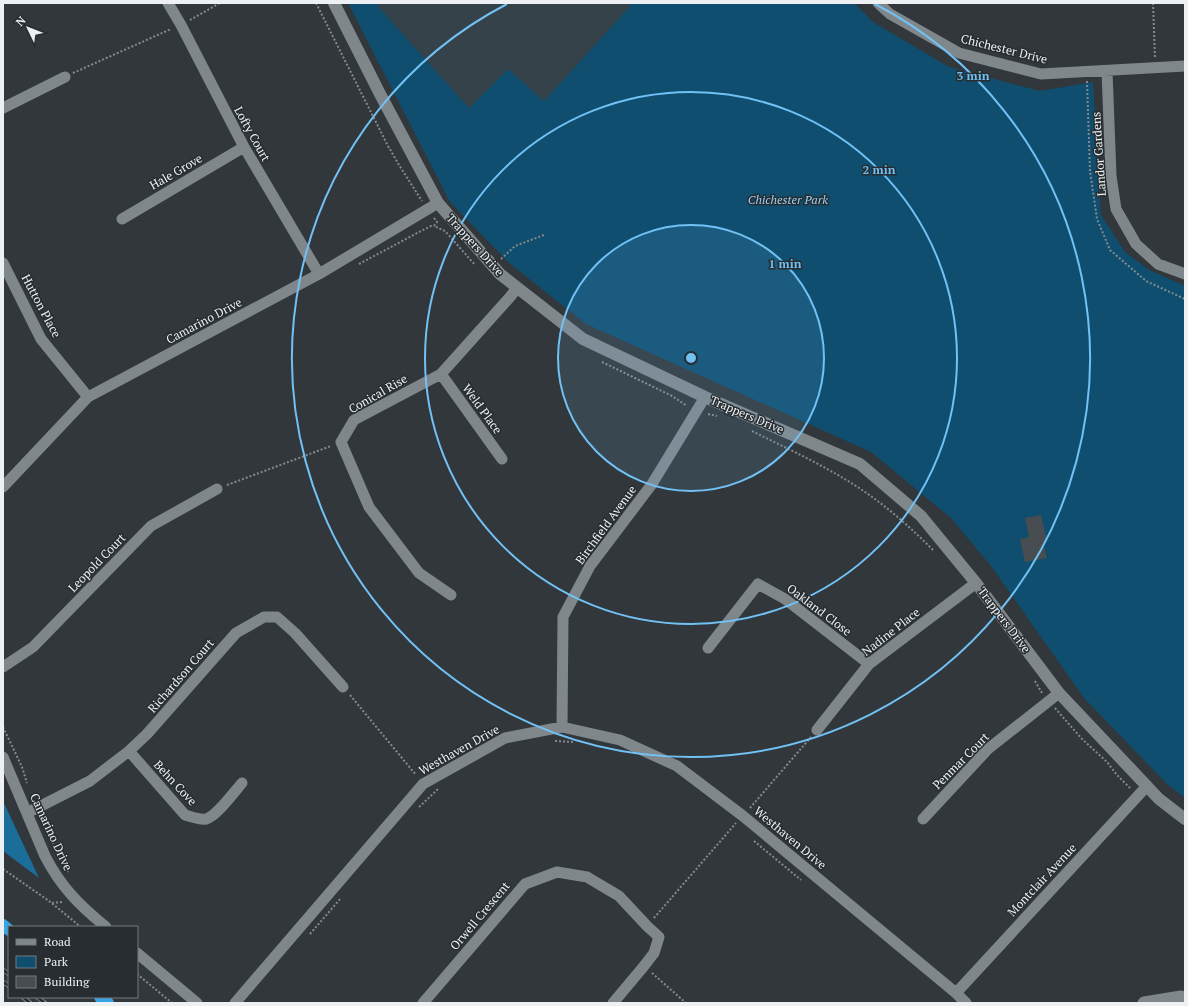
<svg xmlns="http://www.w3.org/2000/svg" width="1188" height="1006" viewBox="0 0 1188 1006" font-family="'PT Serif',serif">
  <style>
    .built { fill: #364249 }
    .green { fill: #0f4e6f }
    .forest { fill: #1c6e9a }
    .building { fill: #474d51 }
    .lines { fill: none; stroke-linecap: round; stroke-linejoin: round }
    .path { stroke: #858a8d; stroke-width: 2; stroke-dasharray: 2 2; stroke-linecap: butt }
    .minor { stroke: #80878b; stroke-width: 11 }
    .secondary { stroke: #80878b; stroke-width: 12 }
    .motorway { stroke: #37a5e3; stroke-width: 12 }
    .rail-casing { stroke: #959a9d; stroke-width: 4.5 }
    .rail { stroke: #272d31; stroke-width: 3; stroke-dasharray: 9; stroke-linecap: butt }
    .ring { fill: none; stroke: #71c1f5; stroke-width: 2 }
    .labels { text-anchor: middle; stroke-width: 3; stroke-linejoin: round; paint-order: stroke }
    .street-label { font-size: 12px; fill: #edf1f3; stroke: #272d31 }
    .park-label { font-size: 12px; font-style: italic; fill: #98d1f7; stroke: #272d31 }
    .centre { fill: #71c1f5; stroke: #272d31; stroke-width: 2 }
    .ring-label { font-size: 12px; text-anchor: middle; font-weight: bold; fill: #71c1f5; stroke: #272d31; stroke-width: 3; stroke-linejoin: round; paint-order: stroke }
  </style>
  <rect width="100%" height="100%" fill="#31373b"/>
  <!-- built -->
  <path class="built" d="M375,3H633L544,101L469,108Z"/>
  <!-- green -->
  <path class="green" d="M348,3H375L469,108L508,69L544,101L633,3H854L873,22L949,67L1040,91L1093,82L1101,215L1125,252L1149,270L1185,286V798L1167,784L1084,698L991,566L951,518L871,452L586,324L509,263L450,202Z"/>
  <!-- forest -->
  <path class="forest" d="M3,801L39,878L3,851Z"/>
  <!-- building -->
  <path class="building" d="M1041,515L1047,542L1043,543L1047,558L1025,562L1020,539L1029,537L1025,518Z"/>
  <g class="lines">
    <!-- path -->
    <path class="path" d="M316,3L388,146L399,165L422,201
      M1153,3L1155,58
      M190,20L220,3
      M73,73L171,29
      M1087,81L1090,171L1097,219L1110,250L1146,281L1185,299
      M434,218L437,222L434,226L445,231L475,265
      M501,259L515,246L544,235
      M359,264L421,231L431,226H434
      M602,362L672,396L687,406
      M708,414L717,416
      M752,431C790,450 830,468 865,492C890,509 912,529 933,550
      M227,485L331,446
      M1035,681L1042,693
      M350,695L416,775
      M1055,708L1081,738L1107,762L1117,775L1130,788
      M3,727L22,767L27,783
      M555,741L574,742
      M419,807L438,789
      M750,808L811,737
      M49,835L68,872
      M754,841L801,880
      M3,869L49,901L81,927
      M52,903L62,902
      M654,918L736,823
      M310,934L341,898
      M652,973L686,1003
      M137,974L172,1003"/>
    <!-- minor -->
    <path class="minor" d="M168,3L181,25L244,147L319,274
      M878,3L890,14L959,53L1041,74L1185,66
      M1107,71L1111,176L1116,209L1136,244L1158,264L1185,274
      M3,108L65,77
      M122,219L244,147
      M3,263L41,339L88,397
      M441,374L502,459
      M3,487L88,397L319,274L438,203
      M451,595L419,573L369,507L341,442L354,420L441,374L510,297L517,288
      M708,648L758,584L785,599L869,664
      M3,667L33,647L151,526L217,489
      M562,727L563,617L590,566L652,484L705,397
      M817,730L869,664L976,583
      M129,751L185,815C192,817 199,820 206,819C216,817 235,791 242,783
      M3,757L45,856C61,887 79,905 106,927
      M27,813L90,781L129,751L147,734L236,633L264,617H277L295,633L343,687
      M923,819L988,749L1059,693
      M137,953L197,1003
      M956,993L1147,786
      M235,1003L423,784L505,738L562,727L620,740L677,766L743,816L956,993L966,1003
      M423,1003L525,884L557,872L587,877L619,896L647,926L659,937L654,953L644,966L613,1003
      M1143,1003L1144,1002L1181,996L1185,998"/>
    <!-- secondary -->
    <path class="secondary" d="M334,3L380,94L438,203L500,274L583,339L705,397L860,464L921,516L976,583L1059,693L1159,799L1185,819"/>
    <!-- motorway -->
    <path class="motorway" d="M3,925L9,930
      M100,997L108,1003"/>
    <defs>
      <path id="rail" d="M3,970L9,974
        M3,982L9,986
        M23,997L30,1003
        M37,997L45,1003"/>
    </defs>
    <!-- rail casing -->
    <use href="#rail" class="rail-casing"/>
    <!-- rail -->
    <use href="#rail" class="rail"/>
  </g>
  <!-- distance rings -->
  <circle cx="691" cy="358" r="133" fill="#71c1f5" fill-opacity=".12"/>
  <g class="ring">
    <circle cx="691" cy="358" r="133"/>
    <circle cx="691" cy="358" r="266"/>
    <path d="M875 4A399 399 0 1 1 507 4"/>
  </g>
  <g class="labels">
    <!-- street labels -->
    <g class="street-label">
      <text transform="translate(1004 49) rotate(14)" y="4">Chichester Drive</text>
      <text transform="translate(252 134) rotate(61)" y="4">Lofty Court</text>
      <text transform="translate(1099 154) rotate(-94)" y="4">Landor Gardens</text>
      <text transform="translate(176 172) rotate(-30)" y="4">Hale Grove</text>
      <text transform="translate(475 245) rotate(48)" y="4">Trappers Drive</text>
      <text transform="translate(41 306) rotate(62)" y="4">Hutton Place</text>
      <text transform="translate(204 321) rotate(-28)" y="4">Camarino Drive</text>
      <text transform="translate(378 394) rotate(-30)" y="4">Conical Rise</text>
      <text transform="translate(482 409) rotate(54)" y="4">Weld Place</text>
      <text transform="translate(747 415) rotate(23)" y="4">Trappers Drive</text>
      <text transform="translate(606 525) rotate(-54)" y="4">Birchfield Avenue</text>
      <text transform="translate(97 563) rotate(-46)" y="4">Leopold Court</text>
      <text transform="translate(819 610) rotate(37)" y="4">Oakland Close</text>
      <text transform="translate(1004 620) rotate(53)" y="4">Trappers Drive</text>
      <text transform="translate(891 632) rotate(-38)" y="4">Nadine Place</text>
      <text transform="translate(181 676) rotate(-49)" y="4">Richardson Court</text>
      <text transform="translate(459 750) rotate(-29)" y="4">Westhaven Drive</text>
      <text transform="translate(961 761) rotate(-45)" y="4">Penmar Court</text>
      <text transform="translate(175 783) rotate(47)" y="4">Behn Cove</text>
      <text transform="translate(51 832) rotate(65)" y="4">Camarino Drive</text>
      <text transform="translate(790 838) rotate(40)" y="4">Westhaven Drive</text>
      <text transform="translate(1042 880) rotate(-47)" y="4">Montclair Avenue</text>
      <text transform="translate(480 916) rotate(-50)" y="4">Orwell Crescent</text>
    </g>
    <!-- park labels -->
    <g class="park-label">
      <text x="788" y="204">Chichester Park</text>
    </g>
  </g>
  <circle cx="691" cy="358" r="6" class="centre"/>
  <g class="ring-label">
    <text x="973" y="80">3 min</text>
    <text x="879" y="174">2 min</text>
    <text x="785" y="268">1 min</text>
  </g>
  <!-- border -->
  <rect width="1188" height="1006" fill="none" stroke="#edf1f3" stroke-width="8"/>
  <!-- legend -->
  <rect x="8" y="926" width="130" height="72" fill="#272d31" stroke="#767b7f"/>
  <rect x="16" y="939" width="20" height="6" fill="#80878b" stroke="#767b7f"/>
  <text x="44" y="946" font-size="12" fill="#edf1f3">Road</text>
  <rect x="16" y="956" width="20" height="12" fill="#0f4e6f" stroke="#767b7f"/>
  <text x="44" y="966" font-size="12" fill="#edf1f3">Park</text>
  <rect x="16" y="976" width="20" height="12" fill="#474d51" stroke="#767b7f"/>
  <text x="44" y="986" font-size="12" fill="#edf1f3">Building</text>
  <!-- north arrow -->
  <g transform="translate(28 28) rotate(313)" stroke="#272d31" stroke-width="3" paint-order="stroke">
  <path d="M0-3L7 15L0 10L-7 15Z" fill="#edf1f3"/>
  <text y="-6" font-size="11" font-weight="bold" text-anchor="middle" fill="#edf1f3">N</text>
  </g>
</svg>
